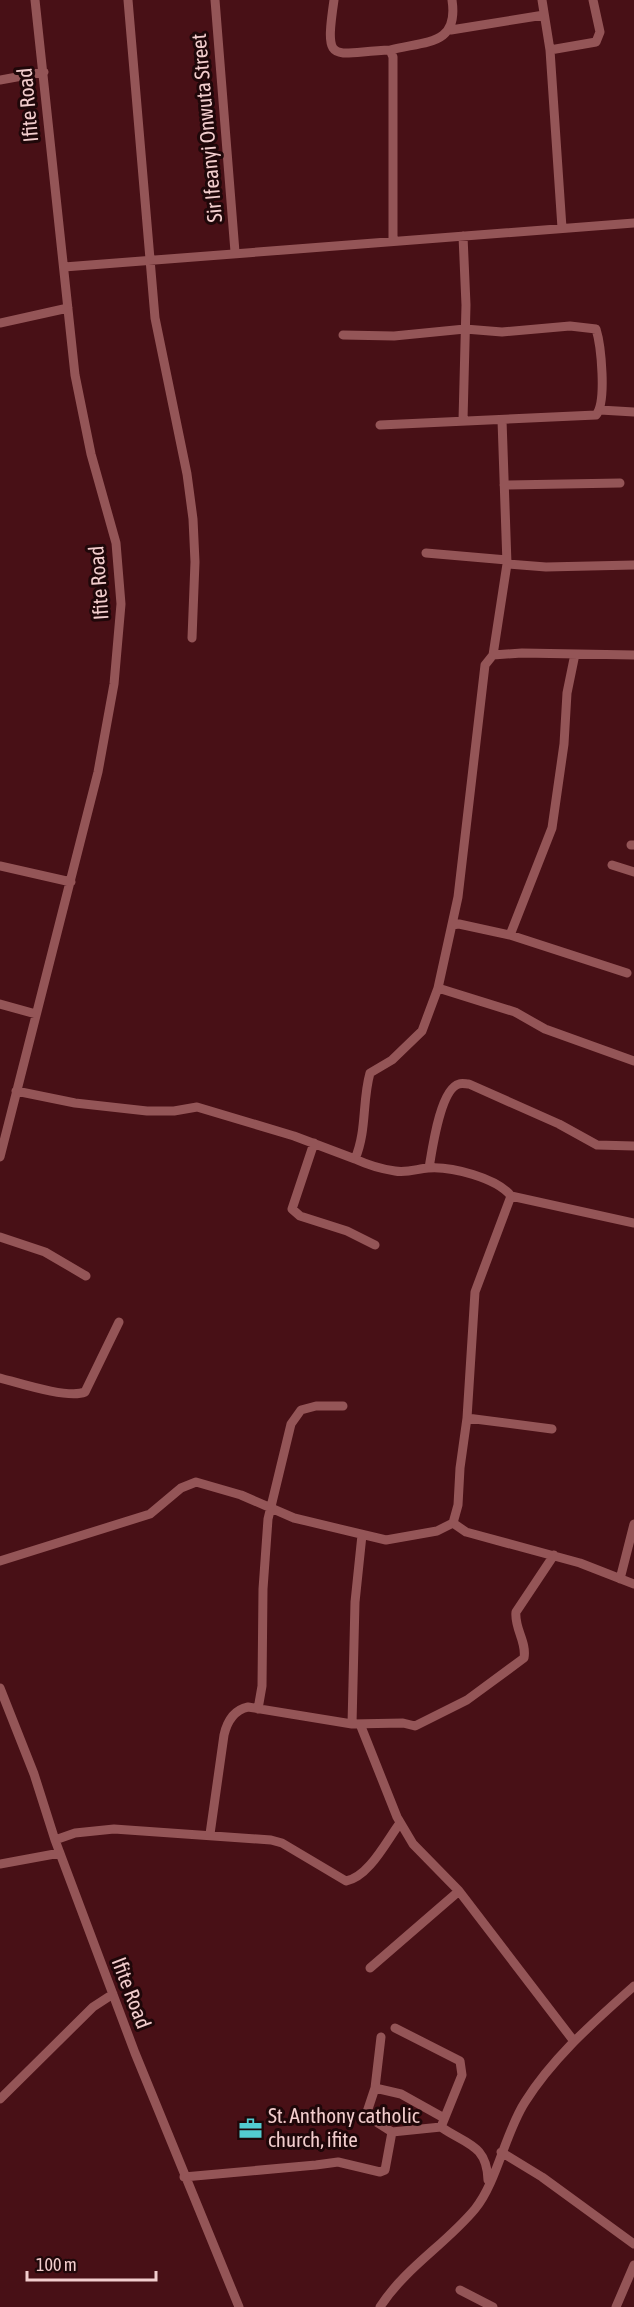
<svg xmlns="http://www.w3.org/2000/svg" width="634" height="2307" viewBox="0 0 634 2307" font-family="'Asap Condensed',sans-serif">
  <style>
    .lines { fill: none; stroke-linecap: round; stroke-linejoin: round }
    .minor { stroke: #945557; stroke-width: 9 }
    .labels { text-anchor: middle; stroke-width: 6; stroke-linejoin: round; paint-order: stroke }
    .street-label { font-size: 21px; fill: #f2cdcd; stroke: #1f0709 }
    .poi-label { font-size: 21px; fill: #f2cdcd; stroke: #1f0709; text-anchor: start }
  </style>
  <rect width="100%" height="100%" fill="#481016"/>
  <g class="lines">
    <!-- minor -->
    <path class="minor" d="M128,0L155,318L187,474L193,519L195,562L192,638
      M215,0L235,252
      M334,0C324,68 332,52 390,50L393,57V241
      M542,0L550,50L562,228
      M451,30L544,15
      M390,50C425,41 459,46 452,0
      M550,50L596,42L600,32L593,0
      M0,80L44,72
      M64,267L634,223
      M0,323L68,308
      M343,335L394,336L465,329L502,332L570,326L596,329C601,345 607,402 596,415L380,425
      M600,410L634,412
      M463,420L466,305L463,236
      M502,420L507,564L493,655L485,665L458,897L438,988L515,1012L545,1029L634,1061
      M504,485L620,483
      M426,553L507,560
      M507,564L546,567L634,565
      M493,655L522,653L634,655
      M631,845H634
      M612,865L634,872
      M0,866L71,882
      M452,925L459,924L510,935L627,973
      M510,935L552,828L564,744L567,693L575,654
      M0,1004L36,1014
      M16,1091L75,1103L147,1111H174L197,1107L294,1136L355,1159C367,1131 362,1101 370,1073L392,1060L422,1031L438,988
      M314,1143L292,1209L300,1216L347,1231L375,1245
      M0,1157L98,772L114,684L121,604L116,543L91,454L75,375L35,0
      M429,1168C432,1151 440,1089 459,1084C462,1083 466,1084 469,1084L559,1124L597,1145L634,1146
      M511,1196L634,1223
      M0,1237L45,1252L86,1276
      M0,1378C19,1383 68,1399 85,1392L119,1322
      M467,1418L552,1429
      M453,1523L466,1532L580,1563L634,1584
      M0,1561L150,1514L181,1488L196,1482L241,1495L294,1518L386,1540L437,1531L453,1523L458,1505L460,1468L467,1418L475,1292L511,1196C497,1178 451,1166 428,1168C417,1169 407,1173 395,1171C381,1169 368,1165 355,1159
      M620,1579L634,1524
      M0,1688L34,1774L55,1840L135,2053L239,2307
      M258,1709L262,1686L263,1589L268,1519L291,1424L301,1410L316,1406H343
      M352,1724L355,1602L362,1535
      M360,1724L397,1817L413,1844L459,1891L573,2040
      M210,1834L224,1735C227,1722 234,1710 248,1707L352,1724L403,1723L415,1726L467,1700L524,1658C527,1642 514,1628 516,1612L554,1555
      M55,1840L75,1833L114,1829L271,1840L282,1843L346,1881C369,1877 387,1840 400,1823
      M0,1864L60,1853
      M370,1968L459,1891
      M395,2028L460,2061L462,2075L441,2127C465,2144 487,2144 488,2180
      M375,2088L401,2094L444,2118
      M0,2099L93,2007L113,1994
      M392,2132L441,2127
      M501,2152L542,2177L634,2244
      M184,2177L316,2165L338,2162L380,2172L385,2170L392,2132L370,2118L367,2112L375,2088L381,2037
      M460,2290L493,2307
      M380,2307C405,2268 446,2244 475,2209C497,2182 505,2133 525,2102C554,2056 594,2022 634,1986
      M616,2307L634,2265"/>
  </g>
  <!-- icons -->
  <defs>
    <symbol id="office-bare" viewBox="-9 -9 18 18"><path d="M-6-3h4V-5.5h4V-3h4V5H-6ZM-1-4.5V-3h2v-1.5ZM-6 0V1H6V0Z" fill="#52ccd0" stroke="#1f0709" stroke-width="2.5" paint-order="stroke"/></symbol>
  </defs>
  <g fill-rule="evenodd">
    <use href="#office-bare" x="234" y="2112" width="33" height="33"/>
  </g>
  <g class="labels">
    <!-- street labels -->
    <g class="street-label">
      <text transform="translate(28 105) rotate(-95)" y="7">Ifite Road</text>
      <text transform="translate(207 128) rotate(-95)" y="7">Sir Ifeanyi Onwuta Street</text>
      <text transform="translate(99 583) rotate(-94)" y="7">Ifite Road</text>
      <text transform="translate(131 1993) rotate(69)" y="7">Ifite Road</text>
    </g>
    <!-- poi labels -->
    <g class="poi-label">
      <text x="268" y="2123">St. Anthony catholic<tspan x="268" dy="24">church, ifite</tspan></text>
    </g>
  </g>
  <!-- scale -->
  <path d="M27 2271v9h129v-9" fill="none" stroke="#f2cdcd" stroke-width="3"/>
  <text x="36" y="2271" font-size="18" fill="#f2cdcd" stroke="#1f0709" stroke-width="4.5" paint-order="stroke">100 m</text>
</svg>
